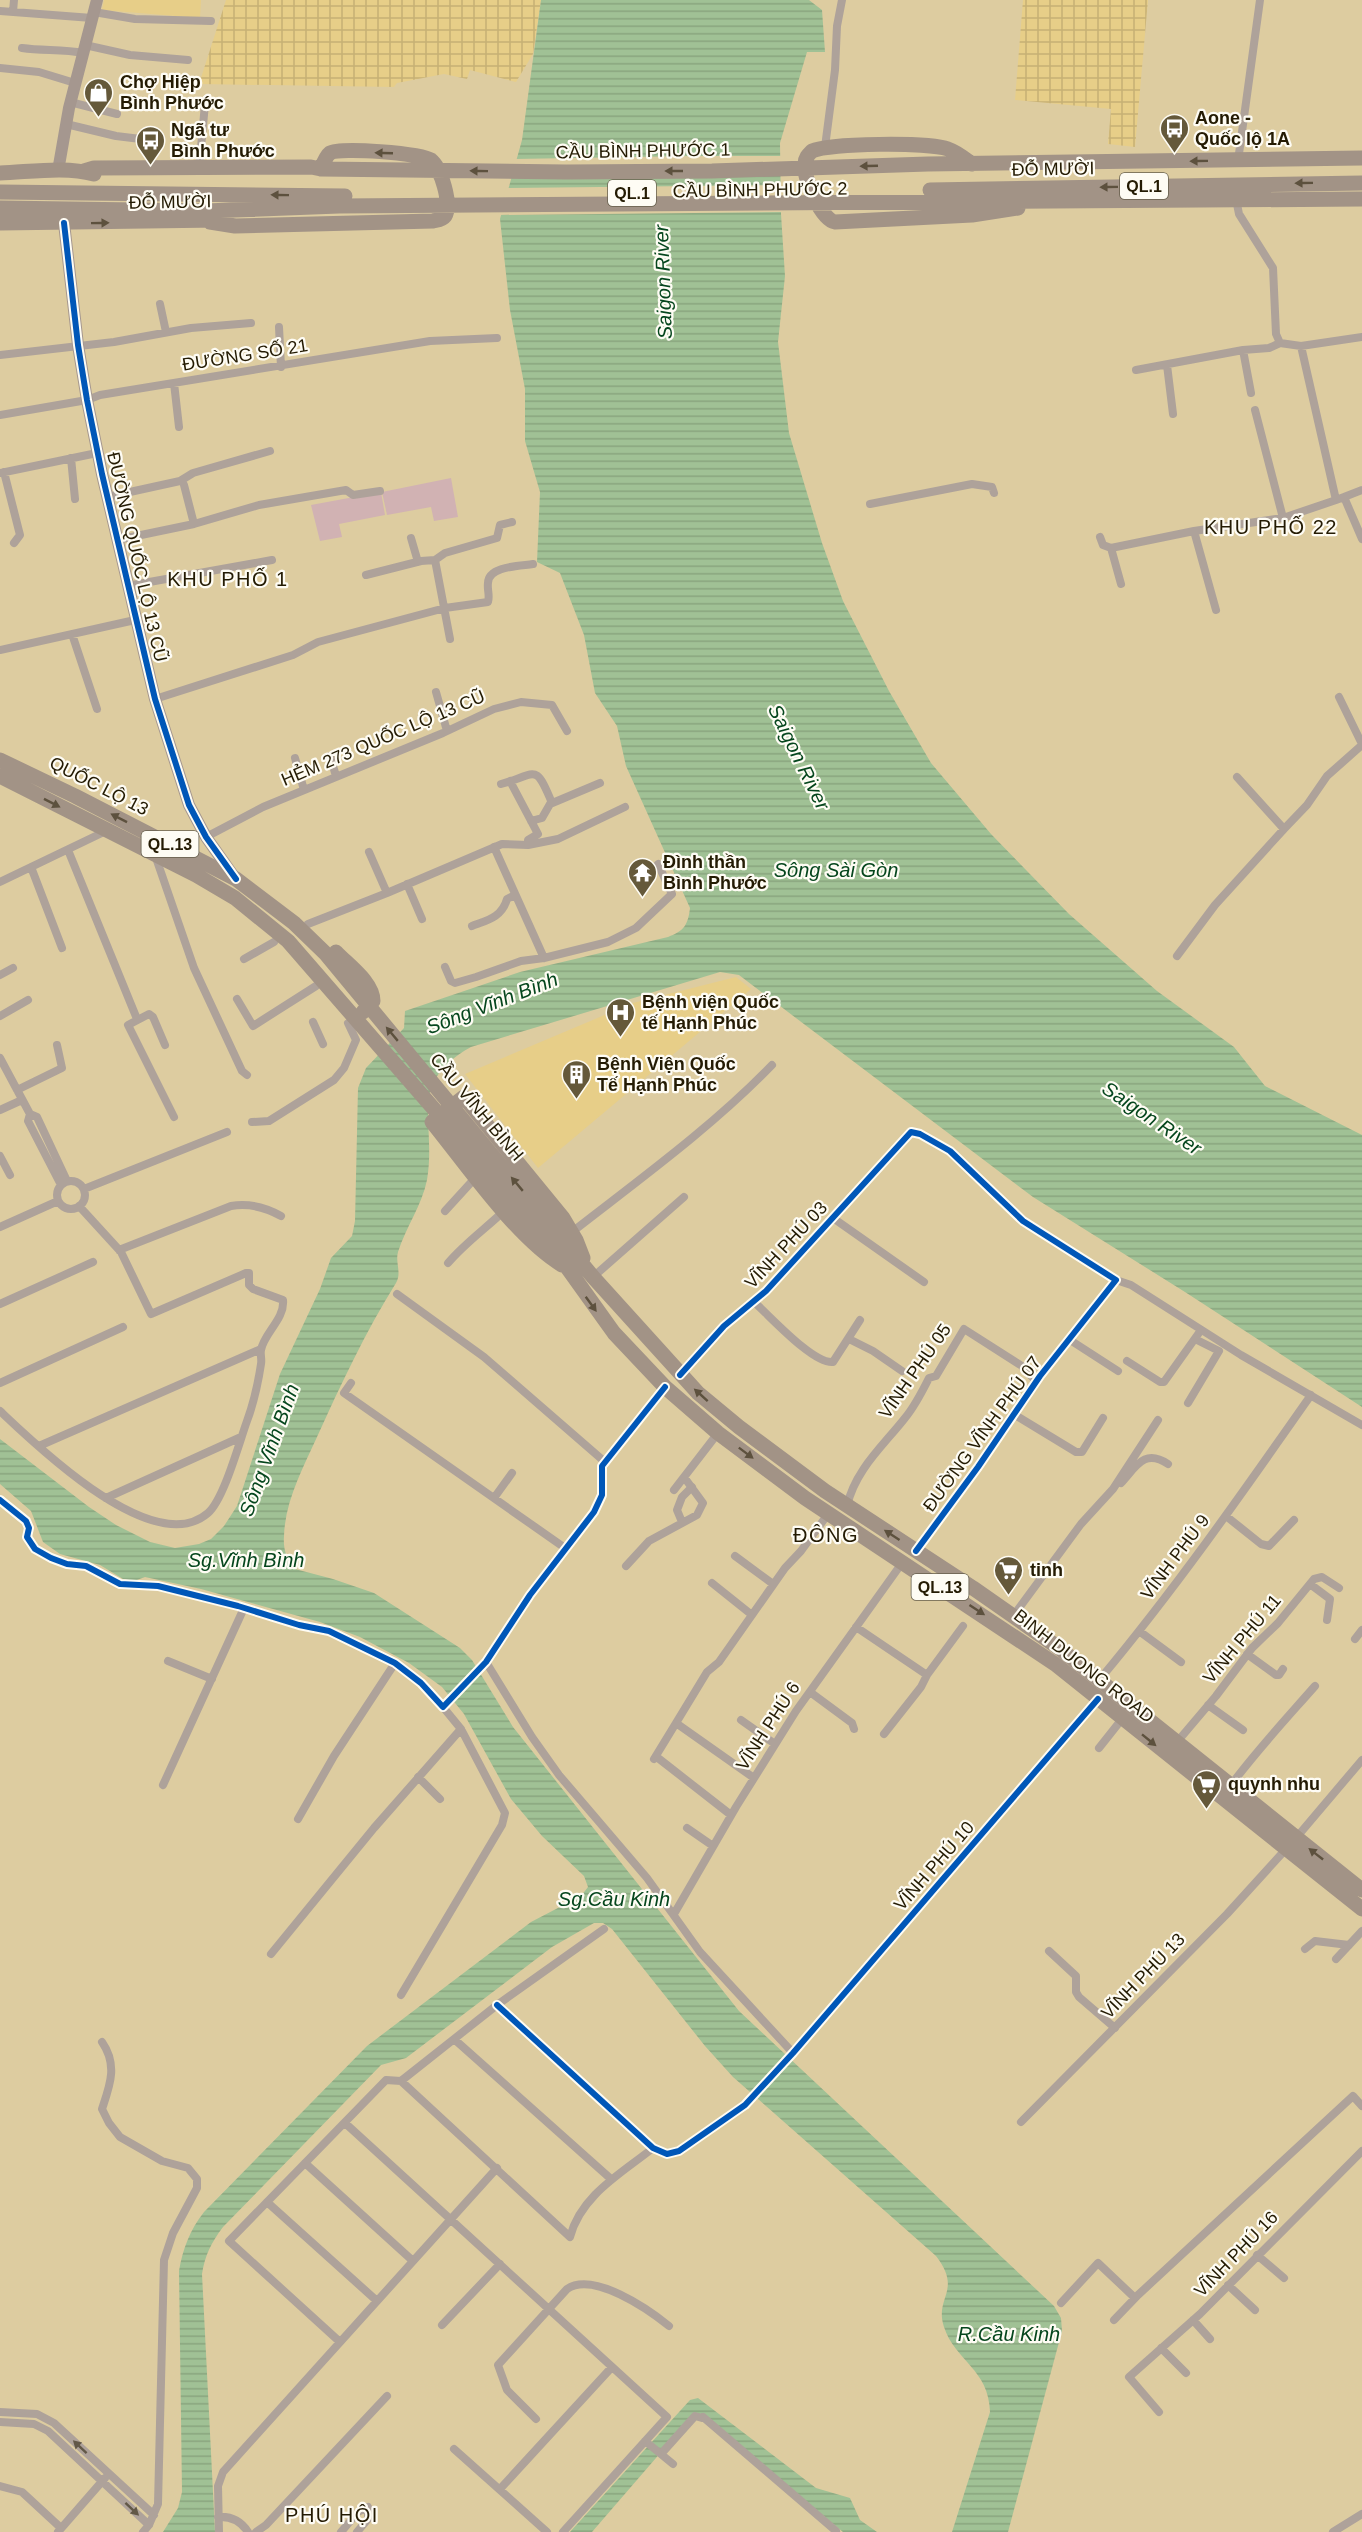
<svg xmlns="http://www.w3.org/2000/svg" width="1362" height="2532" viewBox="0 0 1362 2532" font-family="Arial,sans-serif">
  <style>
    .built { fill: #e7ce88 }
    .industrial { fill: url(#industrial-grid) }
    .pitch { fill: #d1b2b3 }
    .water { fill: url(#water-rules) }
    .pier { fill: #ddcca0 }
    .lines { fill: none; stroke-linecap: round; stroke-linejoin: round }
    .street { stroke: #aea29a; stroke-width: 8 }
    .secondary { stroke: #a5978f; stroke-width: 12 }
    .highway { stroke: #a29386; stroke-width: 15 }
    .cycleway-casing { stroke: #fefcf4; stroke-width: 10 }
    .cycleway { stroke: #0057b8; stroke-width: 6 }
    .oneway { fill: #5d513e }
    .oneway2 { fill: #625847 }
    .labels { text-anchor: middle; stroke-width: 4.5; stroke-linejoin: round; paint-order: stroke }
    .shield { fill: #fefcf4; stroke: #655e4b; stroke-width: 1.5 }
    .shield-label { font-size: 16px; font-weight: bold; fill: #241b03 }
    .poi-label { font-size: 18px; font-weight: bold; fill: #241b03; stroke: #fefcf4; text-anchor: start }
    .street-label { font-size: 18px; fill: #241b03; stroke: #fefcf4 }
    .water-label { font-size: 20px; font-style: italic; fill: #05461d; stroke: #fefcf4 }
    .neighbourhood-label { font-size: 20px; letter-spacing: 1.5px; fill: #241b03; stroke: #fefcf4 }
  </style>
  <defs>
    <pattern id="industrial-grid" width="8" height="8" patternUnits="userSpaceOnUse" patternTransform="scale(1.5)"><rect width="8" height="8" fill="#e7ce88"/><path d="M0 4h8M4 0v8" fill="none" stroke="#c6b074"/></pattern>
    <pattern id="water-rules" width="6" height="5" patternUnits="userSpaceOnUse" patternTransform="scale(1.5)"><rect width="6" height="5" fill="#a0c195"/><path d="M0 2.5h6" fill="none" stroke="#8aa57f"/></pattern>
  </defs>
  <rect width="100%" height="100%" fill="#ddcca0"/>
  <!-- built -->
  <path class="built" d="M104,0H201L200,18L102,10Z
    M736,977L751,989L538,1168L465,1074L633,1003Z"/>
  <!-- industrial -->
  <path class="industrial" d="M226,0H541L533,54L516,82L470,70L467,79L444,74L397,83L394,87L199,84Z
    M1023,0H1148L1135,147L1108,144L1111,109L1015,100Z"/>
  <!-- pitch -->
  <path class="pitch" d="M451,478L458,517L434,521L431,507L387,515L382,492Z
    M381,492L385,515L339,524L342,537L320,541L311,505Z"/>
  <!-- water -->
  <path class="water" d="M541,0H809L822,10L825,52H807L780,143L781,214L785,276L778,342L789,433L822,543L843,601L889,691L931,763L991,834L1069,914L1157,991L1234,1047L1265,1086L1362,1135V1407L1185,1292L1033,1197L739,975L720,972L471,1047C406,1083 437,1121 427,1180C422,1205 406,1227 398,1252C395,1262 402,1273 396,1283C366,1331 341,1384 317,1437C303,1468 285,1501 284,1536C283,1548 286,1560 295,1569L333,1579L374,1593L460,1648L472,1660L513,1727L739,2011L1054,2306L1061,2318L1062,2331L1008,2532H952L990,2412C989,2369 955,2361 944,2327C934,2297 963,2291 936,2256L733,2077L705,2046L612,1929L603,1923H594L552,1947L406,2058L381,2065L223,2227C211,2243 205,2255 202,2274L215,2532H163L178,2508L182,2492L179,2271C183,2248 190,2230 204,2212L367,2046L531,1922L581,1896L588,1887L584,1876L542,1836L511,1799L464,1714L442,1687L409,1663L360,1637L320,1622L201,1589L145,1577L134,1581L123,1579L100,1565L60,1554L43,1542L31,1511L0,1484V1439L89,1507L116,1525L150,1542L175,1548L199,1544L211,1539L224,1526L237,1506L280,1374L320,1289L331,1258L352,1236L355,1221L358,1088L366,1068L404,1028L405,1011L520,972L668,937C684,931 688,925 690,908L626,766L617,726L595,693L584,635L560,573L537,562L540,492L525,441V389L510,310L500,219L522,140Z
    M698,2398L816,2488L850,2498L860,2520L877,2532H843L700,2414H694L592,2532H570L690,2400Z"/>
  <!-- pier -->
  <path class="pier" d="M690,156H783V168L511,171L514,159Z
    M783,185L784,212L498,215L506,188Z"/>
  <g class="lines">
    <!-- street -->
    <path class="street" d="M0,11L92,18
      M13,12L14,0
      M94,12L135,19L211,21
      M85,45L130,55L188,60
      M22,48C43,51 63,49 83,53
      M0,68L39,72L75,83
      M70,102L117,114
      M66,124L116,136L157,141
      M825,147L835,70L837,26L842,0
      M1238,161L1260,0
      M199,169L205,104
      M1236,199L1239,214L1273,268L1276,334L1280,343
      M160,304L166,332
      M279,327L281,367
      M1301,346L1336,500L1344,497L1362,539
      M1243,350L1251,393
      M0,355L114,342L191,328L251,323
      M1167,365L1173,414
      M1136,370L1243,350L1269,348L1280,343L1301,346L1362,337
      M174,383L179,427
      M1255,410L1283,518
      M0,415L87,400L100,395L430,341L497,338
      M71,458L75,499
      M4,472L20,535L14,543
      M0,473L97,453
      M184,485L194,524
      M107,497L180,481L193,473L270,451
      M1344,497L1362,490
      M870,504L972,484L992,487L994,493
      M1194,531L1216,610
      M1100,537L1103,545L1111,548
      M411,538L418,562
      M117,540L194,524L259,505L346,490L353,495L380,491
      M435,560L450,639
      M366,575L421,561L435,560L445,553L497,538L500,525L512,522
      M1121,584L1111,548L1194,531L1283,518L1336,500
      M127,586L272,560
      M72,634L97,709
      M0,650L135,620
      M436,692L447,731
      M1339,697L1362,744
      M155,699L293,655L318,642L445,608L488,602C490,595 487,590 488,583C488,566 520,566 533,564
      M330,756L336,776
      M295,758L304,790
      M1237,777L1284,829L1307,805L1327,776L1362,745
      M510,781L538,834L528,840V845
      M501,784C537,774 535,762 552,803
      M531,821L542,818L550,804L600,783
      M206,837L263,807L443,733L494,709L521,702L552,705L567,731
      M494,847L544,958
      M68,850L137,1019
      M369,852L387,893
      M155,855L194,968L242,1071L247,1075
      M31,867L62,948
      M0,882L106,831
      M407,884L422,919
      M308,924L387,893L502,844L528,845L558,839L625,807
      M472,926C488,920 502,917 507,899L515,895
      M1177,956L1215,905L1284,829
      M244,959L274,942
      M445,967L451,981L455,983L476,977L521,961L544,958L608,942L636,928L672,894L658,864
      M0,975L13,968
      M237,999L253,1026L316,986
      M0,1016L28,1000
      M313,1022L323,1044
      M165,1045L153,1017L149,1014L128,1025L174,1117
      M0,1058L30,1114L28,1121L61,1185
      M17,1090L62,1068L57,1045
      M0,1110L22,1100
      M30,1114L37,1117L67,1181
      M252,1122L269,1121L334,1080L344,1068L356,1040L348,1023
      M0,1156L10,1175
      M57 1195a14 14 0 1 1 28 0a14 14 0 1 1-28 0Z
      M84,1189L227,1132
      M445,1211L476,1177
      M833,1218L924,1282
      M0,1227L58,1201
      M572,1232C640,1179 712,1127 772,1065
      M119,1250L231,1206C249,1203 265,1207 281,1216
      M448,1263C465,1243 485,1229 504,1211
      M593,1277L684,1197
      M1116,1280L1131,1285L1241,1355L1362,1425
      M397,1294L484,1357L605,1462
      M754,1302C770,1316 813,1364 833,1362L860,1320
      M0,1304L93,1262
      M849,1339L873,1351L902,1371
      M1070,1340L1118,1371
      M1127,1361L1160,1382H1164L1201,1330
      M680,1375L724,1326L766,1291L911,1132L920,1134L950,1151L1023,1221L1116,1280L1040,1376L978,1467L916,1551
      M0,1383L123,1327
      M351,1383L344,1393L565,1548
      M1188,1403L1219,1351L1195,1339
      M0,1411C37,1446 154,1560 208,1513C224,1499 239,1443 247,1421C254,1402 258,1384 261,1364C262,1359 260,1354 261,1350C264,1333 285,1319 283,1300L253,1289L249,1285V1273H246L151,1314L121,1252L79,1206
      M1015,1415L1076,1452H1082L1103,1418
      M39,1446L261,1349
      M1121,1483C1136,1467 1144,1448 1168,1464
      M674,1490L718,1433
      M106,1498L241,1437
      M494,1498L512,1473
      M0,1500L26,1521L29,1528L27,1537L35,1549L51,1558L67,1564L86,1566L120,1584L158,1586L238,1606L299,1625L329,1631L395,1663L421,1683L443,1707L486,1662L530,1595L594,1512L602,1495V1466L665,1387
      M847,1506C855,1470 883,1446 905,1418C915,1406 922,1392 929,1378L936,1376L964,1329L1022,1366L1036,1381
      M1226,1516L1261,1544L1269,1546L1294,1520
      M682,1522L677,1510L682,1497L692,1487
      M735,1556L773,1584
      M626,1566L649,1541L697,1515L703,1503L684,1477
      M712,1583L752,1615
      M1310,1584L1330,1599L1327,1620
      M1014,1615L1081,1524L1113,1489L1158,1420
      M856,1627L927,1675L921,1687L884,1734
      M1139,1631L1181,1662
      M1355,1639L1362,1630
      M1247,1654L1276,1675H1279L1283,1669
      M168,1661L212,1679
      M486,1662L532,1737L559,1775L647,1878L700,1952L793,2053
      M927,1675L963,1626
      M1100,1679C1176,1588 1243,1492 1311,1395
      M810,1692L852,1723L854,1729
      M1208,1705L1243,1730
      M741,1720L775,1744
      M1177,1742L1216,1696L1252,1648L1278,1623L1314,1579L1322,1577L1339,1588
      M1099,1748L1122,1719
      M658,1758L731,1815
      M654,1759L676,1723
      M418,1777L440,1799
      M754,1778L676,1723L707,1672L719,1662L785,1568L801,1551L828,1514
      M163,1785L244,1608
      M1231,1785C1257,1750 1286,1719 1315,1686
      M298,1819L334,1756L395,1663
      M687,1828L713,1846
      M1296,1838L1362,1760
      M674,1914L736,1807L796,1711L902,1563
      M1305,1949L1315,1941L1349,1945
      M1049,1951L1076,1976V1992L1079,1997L1115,2028
      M271,1954L374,1828L461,1729
      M1336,1959L1362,1931
      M401,1995L502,1825L505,1813L461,1729L443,1707
      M497,2005L653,2148L667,2154L679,2151L745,2105L793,2053L1098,1699
      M454,2039L611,2179
      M102,2042C118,2065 110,2085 102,2109L109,2123L120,2137L162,2161L188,2168L197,2179V2188L173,2233L164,2260L158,2504L149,2525L143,2532
      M401,2081L570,2237C581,2195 622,2173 653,2148
      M1021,2122L1227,1914L1286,1849
      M345,2123L667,2417L563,2532
      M305,2163L413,2261
      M267,2202L377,2301
      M1257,2255L1284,2278
      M1228,2285L1255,2310
      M1061,2303L1098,2263L1135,2298
      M1114,2320L1138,2295L1353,2096L1362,2106
      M1193,2320L1210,2339
      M442,2325L500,2264
      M340,2342L229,2241L386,2080L401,2081L497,2005L604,1929
      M1161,2348L1186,2373
      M0,2412L37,2414L54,2423L154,2515
      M1159,2412L1129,2377L1200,2314L1362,2151
      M703,2417L836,2531
      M536,2419L507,2390L498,2365L567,2289C593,2271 648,2309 669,2326
      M0,2422L34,2424L48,2431L149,2525
      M645,2441L673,2464
      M454,2449L547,2532
      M661,2454L695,2416L702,2418
      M0,2486L22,2492L61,2528
      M500,2489L612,2367
      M218,2517C231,2516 241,2521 248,2532
      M58,2532L105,2478
      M219,2532L218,2486L223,2472L497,2168
      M256,2532L266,2525L387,2396
      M341,2532L358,2512L368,2507V2519L357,2532
      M1333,2532L1362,2514"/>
    <!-- secondary -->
    <path class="secondary" d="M58,171L69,108L97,0
      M64,223L78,345L87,400L102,474L155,699L189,805L206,837L235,878"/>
    <!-- highway -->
    <path class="highway" d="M972,164C964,158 957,152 948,149C929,142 829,143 812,151C808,155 805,158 805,164C803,178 821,219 835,222L972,215L1018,208
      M84,171L94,168L311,167L321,169L566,172L712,171L928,164L1362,158
      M0,173C30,172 65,166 94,174
      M930,190L1362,183
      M0,192L345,196
      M0,208L206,211L339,206L1362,199
      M210,222L235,226L433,221C437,220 442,220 445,216C452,204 441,168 431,160C421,153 339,147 330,153C326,156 323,164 321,169
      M0,223L219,220
      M0,760L75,796L236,879L294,923L325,953L593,1277L698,1393L739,1427L825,1491L973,1588L1059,1648L1362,1890
      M0,776L196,875L235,898L288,941L546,1238L614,1333L665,1387L718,1433L805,1498L1055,1664L1362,1909
      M336,952C348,965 373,982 373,1001L363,1012
      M562,1265C516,1237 467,1165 432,1122L464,1097L563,1218L576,1240L583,1258"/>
    <defs>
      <path id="cycleway" d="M64,223L78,345L87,400L102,474L155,699L189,805L206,837L236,879
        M680,1375L724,1326L766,1291L911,1132L920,1134L950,1151L1023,1221L1116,1280L1040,1376L978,1467L916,1551
        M0,1500L26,1521L29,1528L27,1537L35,1549L51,1558L67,1564L86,1566L120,1584L158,1586L238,1606L299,1625L329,1631L395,1663L421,1683L443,1707L486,1662L530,1595L594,1512L602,1495V1466L665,1387
        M497,2005L653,2148L667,2154L679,2151L745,2105L793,2053L1098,1699"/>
    </defs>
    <!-- cycleway casing -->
    <use href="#cycleway" class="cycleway-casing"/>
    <!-- cycleway -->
    <use href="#cycleway" class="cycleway"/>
  </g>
  <!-- one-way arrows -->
  <defs><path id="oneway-solid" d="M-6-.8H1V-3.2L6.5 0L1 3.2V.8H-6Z" transform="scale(1.5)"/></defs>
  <g class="oneway">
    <use href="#oneway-solid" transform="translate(384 153) rotate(-178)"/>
    <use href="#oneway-solid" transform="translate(1199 161) rotate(179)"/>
    <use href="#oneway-solid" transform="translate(869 166) rotate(178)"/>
    <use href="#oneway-solid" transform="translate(479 171) rotate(-179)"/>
    <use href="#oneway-solid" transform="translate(674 171) rotate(180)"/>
    <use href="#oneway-solid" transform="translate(1304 183) rotate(179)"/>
    <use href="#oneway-solid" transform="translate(1109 187) rotate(179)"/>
    <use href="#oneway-solid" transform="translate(280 195) rotate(-179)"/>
    <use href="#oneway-solid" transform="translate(100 223) rotate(-1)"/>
    <use href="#oneway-solid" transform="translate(52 803) rotate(27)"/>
    <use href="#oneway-solid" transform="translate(119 818) rotate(-153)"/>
    <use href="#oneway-solid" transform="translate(392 1034) rotate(-130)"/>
    <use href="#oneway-solid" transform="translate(517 1184) rotate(-130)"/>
    <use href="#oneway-solid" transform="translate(591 1304) rotate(54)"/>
    <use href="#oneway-solid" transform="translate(701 1395) rotate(-138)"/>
    <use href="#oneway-solid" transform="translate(746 1453) rotate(37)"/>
    <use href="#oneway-solid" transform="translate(892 1535) rotate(-147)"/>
    <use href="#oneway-solid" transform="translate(977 1610) rotate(33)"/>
    <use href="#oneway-solid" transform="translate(1149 1740) rotate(39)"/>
    <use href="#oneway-solid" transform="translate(1316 1854) rotate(-142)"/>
  </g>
  <g class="oneway2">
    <use href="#oneway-solid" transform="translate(80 2447) rotate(-137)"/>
    <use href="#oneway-solid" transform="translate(132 2509) rotate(43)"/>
  </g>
  <!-- icons -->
  <defs>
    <symbol id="shop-pin" viewBox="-11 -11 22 30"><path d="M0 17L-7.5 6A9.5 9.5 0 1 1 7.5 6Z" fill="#65593a" stroke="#fefcf4"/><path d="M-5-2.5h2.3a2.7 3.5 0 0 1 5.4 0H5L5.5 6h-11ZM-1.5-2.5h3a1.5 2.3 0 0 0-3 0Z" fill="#fff"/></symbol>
    <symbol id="bus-pin" viewBox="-11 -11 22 30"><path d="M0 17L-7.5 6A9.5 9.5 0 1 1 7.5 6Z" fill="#65593a" stroke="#fefcf4"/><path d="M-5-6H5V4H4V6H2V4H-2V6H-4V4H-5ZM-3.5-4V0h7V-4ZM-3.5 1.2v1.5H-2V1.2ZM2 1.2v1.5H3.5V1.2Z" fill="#fff"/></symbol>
    <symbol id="temple-pin" viewBox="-11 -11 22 30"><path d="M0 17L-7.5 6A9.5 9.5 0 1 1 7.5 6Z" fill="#65593a" stroke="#fefcf4"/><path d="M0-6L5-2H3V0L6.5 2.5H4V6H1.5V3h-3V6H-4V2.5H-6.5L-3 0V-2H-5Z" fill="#fff"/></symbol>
    <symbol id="hospital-pin" viewBox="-11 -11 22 30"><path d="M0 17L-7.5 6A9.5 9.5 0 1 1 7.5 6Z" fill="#65593a" stroke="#fefcf4"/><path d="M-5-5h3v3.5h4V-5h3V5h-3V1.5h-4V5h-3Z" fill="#fff"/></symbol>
    <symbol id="building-pin" viewBox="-11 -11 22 30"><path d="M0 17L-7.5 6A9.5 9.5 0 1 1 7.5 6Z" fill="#65593a" stroke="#fefcf4"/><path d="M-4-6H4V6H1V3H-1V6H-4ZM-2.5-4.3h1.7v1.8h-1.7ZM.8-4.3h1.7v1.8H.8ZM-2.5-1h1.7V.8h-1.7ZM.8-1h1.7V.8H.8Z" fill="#fff"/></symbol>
    <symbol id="supermarket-pin" viewBox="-11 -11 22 30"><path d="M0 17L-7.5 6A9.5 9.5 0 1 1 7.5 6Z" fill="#65593a" stroke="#fefcf4"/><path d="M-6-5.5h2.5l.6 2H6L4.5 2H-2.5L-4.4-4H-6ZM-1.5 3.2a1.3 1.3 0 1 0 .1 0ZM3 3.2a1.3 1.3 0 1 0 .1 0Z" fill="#fff"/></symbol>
  </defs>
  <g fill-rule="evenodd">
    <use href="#shop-pin" x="82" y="76" width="33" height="45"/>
    <use href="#bus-pin" x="1158" y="112" width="33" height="45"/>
    <use href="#bus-pin" x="134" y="124" width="33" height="45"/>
    <use href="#temple-pin" x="626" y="856" width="33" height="45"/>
    <use href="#hospital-pin" x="604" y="996" width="33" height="45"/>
    <use href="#building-pin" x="560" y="1058" width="33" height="45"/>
    <use href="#supermarket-pin" x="992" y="1554" width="33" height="45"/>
    <use href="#supermarket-pin" x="1190" y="1768" width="33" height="45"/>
  </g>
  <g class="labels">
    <!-- shield labels -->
    <g class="shield">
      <rect x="1120" y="173" width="48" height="26" rx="4.5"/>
      <rect x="608" y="180" width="48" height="26" rx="4.5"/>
      <rect x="141.5" y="831" width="57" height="26" rx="4.5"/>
      <rect x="911.5" y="1574" width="57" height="26" rx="4.5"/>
    </g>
    <g class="shield-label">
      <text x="1144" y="192">QL.1</text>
      <text x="632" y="199">QL.1</text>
      <text x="170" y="850">QL.13</text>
      <text x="940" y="1593">QL.13</text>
    </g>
    <!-- poi labels -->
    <g class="poi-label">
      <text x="120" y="88">Chợ Hiệp<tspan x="120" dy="21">Bình Phước</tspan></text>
      <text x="1195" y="124">Aone -<tspan x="1195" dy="21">Quốc lộ 1A</tspan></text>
      <text x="171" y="136">Ngã tư<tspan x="171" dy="21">Bình Phước</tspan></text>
      <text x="663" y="868">Đình thần<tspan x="663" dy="21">Bình Phước</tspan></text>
      <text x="642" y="1008">Bệnh viện Quốc<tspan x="642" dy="21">tế Hạnh Phúc</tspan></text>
      <text x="597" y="1070">Bệnh Viện Quốc<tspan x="597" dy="21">Tế Hạnh Phúc</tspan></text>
      <text x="1030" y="1576">tinh</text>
      <text x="1228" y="1790">quynh nhu</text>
    </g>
    <!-- street labels -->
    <g class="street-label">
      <text transform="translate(643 151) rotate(-1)" y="6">CẦU BÌNH PHƯỚC 1</text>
      <text transform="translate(1053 169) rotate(-1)" y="6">ĐỖ MƯỜI</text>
      <text transform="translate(760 190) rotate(-1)" y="6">CẦU BÌNH PHƯỚC 2</text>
      <text transform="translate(170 202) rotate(-1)" y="6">ĐỖ MƯỜI</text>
      <text transform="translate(245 355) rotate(-9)" y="6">ĐƯỜNG SỐ 21</text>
      <text transform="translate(137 557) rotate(77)" y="6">ĐƯỜNG QUỐC LỘ 13 CŨ</text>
      <text transform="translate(383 738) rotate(-23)" y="6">HẺM 273 QUỐC LỘ 13 CŨ</text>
      <text transform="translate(99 786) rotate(27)" y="6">QUỐC LỘ 13</text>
      <text transform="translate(477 1107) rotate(50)" y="6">CẦU VĨNH BÌNH</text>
      <text transform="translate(786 1245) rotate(-47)" y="6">VĨNH PHÚ 03</text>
      <text transform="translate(915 1371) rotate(-55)" y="6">VĨNH PHÚ 05</text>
      <text transform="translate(982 1434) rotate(-54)" y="6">ĐƯỜNG VĨNH PHÚ 07</text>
      <text transform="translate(1175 1557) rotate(-53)" y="6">VĨNH PHÚ 9</text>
      <text transform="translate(1242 1639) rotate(-50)" y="6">VĨNH PHÚ 11</text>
      <text transform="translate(1084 1666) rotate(38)" y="6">BINH DUONG ROAD</text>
      <text transform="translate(768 1726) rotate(-57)" y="6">VĨNH PHÚ 6</text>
      <text transform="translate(934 1866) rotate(-49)" y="6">VĨNH PHÚ 10</text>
      <text transform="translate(1143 1976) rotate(-46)" y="6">VĨNH PHÚ 13</text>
      <text transform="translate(1236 2254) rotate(-46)" y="6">VĨNH PHÚ 16</text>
    </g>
    <!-- water labels -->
    <g class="water-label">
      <text transform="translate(663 282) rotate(-92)" y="7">Saigon River</text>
      <text transform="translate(799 757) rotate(64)" y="7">Saigon River</text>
      <text x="836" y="877">Sông Sài Gòn</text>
      <text transform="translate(492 1003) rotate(-21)" y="7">Sông Vĩnh Bình</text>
      <text transform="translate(1152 1118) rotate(34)" y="7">Saigon River</text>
      <text transform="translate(269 1450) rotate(-70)" y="7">Sông Vĩnh Bình</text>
      <text x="246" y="1567">Sg.Vĩnh Bình</text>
      <text x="614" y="1906">Sg.Cầu Kinh</text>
      <text x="1009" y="2341">R.Cầu Kinh</text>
    </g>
    <!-- neighbourhood labels -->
    <g class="neighbourhood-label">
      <text x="1271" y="534">KHU PHỐ 22</text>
      <text x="228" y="586">KHU PHỐ 1</text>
      <text x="826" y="1542">ĐÔNG</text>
      <text x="332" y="2522">PHÚ HỘI</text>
    </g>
  </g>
</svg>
